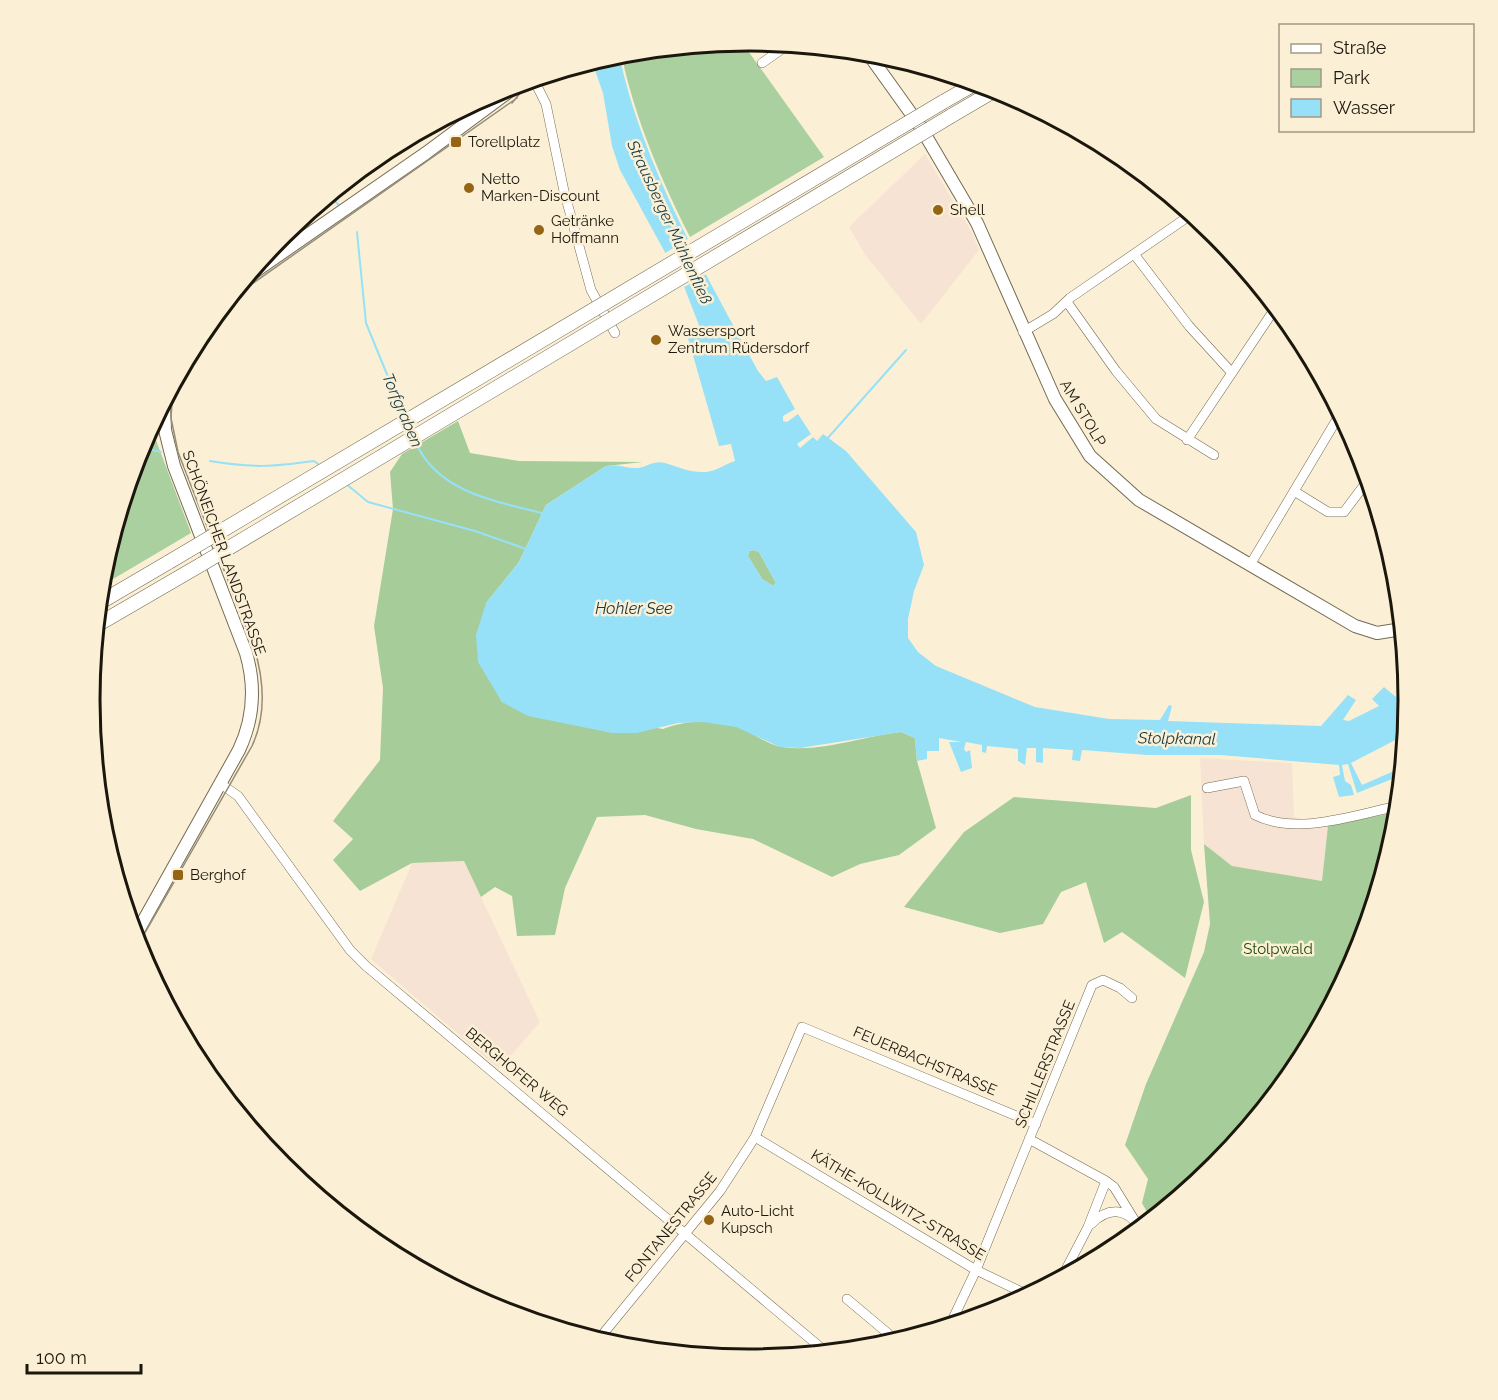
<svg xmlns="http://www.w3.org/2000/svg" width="1498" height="1400" viewBox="0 0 1498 1400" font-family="Raleway,sans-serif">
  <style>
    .commercial { fill: #f7e3d3 }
    .green { fill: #abd09f }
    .forest { fill: #a6cc99 }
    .water { fill: #96e1f7; fill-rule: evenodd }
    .pier { fill: #fbf0d5 }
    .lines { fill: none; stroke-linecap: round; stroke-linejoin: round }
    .stream { stroke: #96e1f7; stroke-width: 2 }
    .minor-casing { stroke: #746a52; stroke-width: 10 }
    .major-casing { stroke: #746a52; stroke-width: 14 }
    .highway-casing { stroke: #746a52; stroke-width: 15 }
    .minor { stroke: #fff; stroke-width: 9 }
    .major { stroke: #fff; stroke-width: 12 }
    .highway { stroke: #fff; stroke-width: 14 }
    .tram { stroke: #958d7a; stroke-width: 1.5 }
    .highway-bridge-casing { stroke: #746a52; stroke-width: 15; stroke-linecap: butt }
    .highway-bridge { stroke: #fff; stroke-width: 14 }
    .poi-dot { fill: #946514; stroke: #fbf0d5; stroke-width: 2 }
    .labels { text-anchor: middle; stroke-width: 5; stroke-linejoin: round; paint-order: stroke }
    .poi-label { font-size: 15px; fill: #1b170d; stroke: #fbf0d5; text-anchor: start }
    .street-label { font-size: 15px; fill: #1b170d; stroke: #fbf0d5 }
    .park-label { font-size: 15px; fill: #1e4c05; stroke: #fbf0d5 }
    .water-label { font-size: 16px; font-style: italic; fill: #163a44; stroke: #fbf0d5 }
    .rim { fill: none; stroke: #1b170d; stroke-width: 3 }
  </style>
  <rect width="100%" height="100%" fill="#fbf0d5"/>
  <!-- commercial -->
  <path class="commercial" d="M925,154L971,231L979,250L921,324L866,256L849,227Z
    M1200,758L1292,763L1294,817L1328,826L1322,881L1232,866L1204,844Z
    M464,861L540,1022L499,1069L371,959L412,863Z"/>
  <!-- green -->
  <path class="green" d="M741,41L824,157L690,237C661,180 634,116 621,53Z
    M151,427L191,533L103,585L102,571L140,447Z"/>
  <!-- forest -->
  <path class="forest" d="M458,421L470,453L519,461L643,462L606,466L546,505L519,562L486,603L492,683L502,702L663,729C685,720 712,719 735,726C751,731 765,744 782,747C820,753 863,736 901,732L915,738L917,761L936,828L899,855L860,864L832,877L753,839L696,829L645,815L597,817L565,888L555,935L517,936L512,896L495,887L481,897L464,861L412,863L360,891L333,860L353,839L333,821L380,760L383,688L374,626L393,509L390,472L402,454Z
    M754,550L759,552L776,583L773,586L762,579L748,556L749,551Z
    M1191,795V850L1204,902L1185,978L1122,932L1104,943L1086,882L1061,892L1043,924L1000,933L904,907L964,832L1014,797L1156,808Z
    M1397,812L1396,829L1358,953L1297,1067L1215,1167L1151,1219L1142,1203L1148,1179L1125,1145L1146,1084L1204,952L1210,924L1204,844L1232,866L1322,881L1328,826Z"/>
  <!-- water -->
  <path class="water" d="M619,54C642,164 705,273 758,371L766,381L777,377L795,409L783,416V421L787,422L798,414L811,434L797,444L800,448L813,437L817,441L823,434L846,451L916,532L924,565L914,591L908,619V638L918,652L936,666L1035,707L1109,719L1160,720L1169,705L1172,706L1168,721L1321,726L1348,695L1356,700L1343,720L1349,721L1379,706L1372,699L1384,687L1396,697L1407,690L1405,735L1351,763L1362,785L1394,771L1397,777L1357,793L1348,764L1342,765L1345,781L1351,785L1354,795L1339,797L1333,777L1340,775L1339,765L1220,755H1147L1082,750L1080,761L1072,760L1073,750L1043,748V763L1036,762V748H1027L1025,765L1018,761V749L987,746L986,753L982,752V745L966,742L964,749L966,752L970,750L972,768L961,772L949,742H961L939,738V751H927V759L917,761L915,738L901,732L800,748L780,747L736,727L703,722L678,723L637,733H612L528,716L502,702L478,662L476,635L486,603L519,562L546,505L606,466C618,463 627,469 638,468C647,467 654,460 665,463C679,467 690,473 706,472C717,471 727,463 735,461L731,444L719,446L688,338L702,333L685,289L620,170L612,146L603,93L592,62ZM754,550L759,552L776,583L773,586L762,579L748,556L749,551Z"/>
  <!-- pier -->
  <path class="pier" d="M691,237L708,273L681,289L662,255Z"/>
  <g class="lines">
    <!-- stream -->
    <path class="stream" d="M329,196L339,205
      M357,232L366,323L404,416
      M826,440L906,350
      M416,443C438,492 494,501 542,513
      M140,447L161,452
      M210,461C253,468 271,467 314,461L321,466
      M345,483L368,502L475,531L526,549"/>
    <defs>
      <path id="minor" d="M762,63L789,44
        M530,80L538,88L546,104L564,191L591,290L615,333
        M1134,254L1189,326L1232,373
        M1067,302L1116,371L1156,419L1214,455
        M1023,332L1053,314L1070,298L1192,214
        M1187,440L1276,307
        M1294,491L1328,512H1344L1368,480
        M1250,565L1340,414
        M221,784L238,796L350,950L366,966L826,1352
        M1207,788L1244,781L1255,815C1297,836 1355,815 1398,806
        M755,1137L976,1270L1028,1295
        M1029,1139L1106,1181L1114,1187L1135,1221
        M1091,1224C1108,1207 1126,1207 1140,1228
        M1062,1277L1088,1227L1106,1181
        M847,1299L897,1341
        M950,1325L976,1270L1092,985L1103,980L1120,988L1132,998
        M598,1340L720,1191L755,1137L802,1027L1036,1124"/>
      <path id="major" d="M867,52L920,126L977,223L1055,399L1090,456L1139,500L1355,626L1377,633L1402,629
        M247,277L426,153L519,84
        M135,936L239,750C254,718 256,687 246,653L174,466L165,430L164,403"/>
      <path id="highway" d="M943,102L976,83
        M951,116L997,89
        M99,603L169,562
        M97,625L202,564"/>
    </defs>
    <!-- minor casing -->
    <use href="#minor" class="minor-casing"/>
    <!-- major casing -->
    <use href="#major" class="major-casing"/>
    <!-- highway casing -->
    <use href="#highway" class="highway-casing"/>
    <!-- minor -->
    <use href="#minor" class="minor"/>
    <!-- major -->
    <use href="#major" class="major"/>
    <!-- highway -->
    <use href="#highway" class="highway"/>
    <!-- tram -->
    <path class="tram" d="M512,103L531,80
      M229,300L517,98
      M138,945L252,746C267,714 264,680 254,647L178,452L171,418L173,385"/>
    <defs>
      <path id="highway-bridge" d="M169,562L943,102
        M202,564L951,116"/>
    </defs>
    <!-- highway-bridge casing -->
    <use href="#highway-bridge" class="highway-bridge-casing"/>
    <!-- highway-bridge -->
    <use href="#highway-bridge" class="highway-bridge"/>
  </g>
  <!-- markers -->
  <g class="poi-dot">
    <rect x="450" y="136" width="12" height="12" rx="3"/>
    <circle cx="469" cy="188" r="6"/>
    <circle cx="938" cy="210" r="6"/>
    <circle cx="539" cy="230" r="6"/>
    <circle cx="656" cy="340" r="6"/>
    <rect x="172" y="869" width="12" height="12" rx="3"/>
    <circle cx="709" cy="1220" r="6"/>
  </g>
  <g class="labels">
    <!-- poi labels -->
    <g class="poi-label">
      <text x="468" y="147">Torellplatz</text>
      <text x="481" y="184">Netto<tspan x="481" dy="17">Marken-Discount</tspan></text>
      <text x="950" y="215">Shell</text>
      <text x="551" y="226">Getränke<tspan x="551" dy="17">Hoffmann</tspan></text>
      <text x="668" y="336">Wassersport<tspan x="668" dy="17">Zentrum Rüdersdorf</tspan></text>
      <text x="190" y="880">Berghof</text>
      <text x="721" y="1216">Auto-Licht<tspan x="721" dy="17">Kupsch</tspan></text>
    </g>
    <!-- street labels -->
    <g class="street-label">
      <text transform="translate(1083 413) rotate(59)" y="5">AM STOLP</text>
      <text transform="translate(224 553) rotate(70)" y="5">SCHÖNEICHER LANDSTRASSE</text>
      <text transform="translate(925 1061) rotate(23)" y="5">FEUERBACHSTRASSE</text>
      <text transform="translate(1045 1064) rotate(-68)" y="5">SCHILLERSTRASSE</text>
      <text transform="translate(517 1072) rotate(40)" y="5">BERGHOFER WEG</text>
      <text transform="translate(898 1205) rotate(31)" y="5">KÄTHE-KOLLWITZ-STRASSE</text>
      <text transform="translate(671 1227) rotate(-51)" y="5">FONTANESTRASSE</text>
    </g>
    <!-- park labels -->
    <g class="park-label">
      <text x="1278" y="954">Stolpwald</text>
    </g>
    <!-- water labels -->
    <g class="water-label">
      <text transform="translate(670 222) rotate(65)" y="6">Strausberger Mühlenfließ</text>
      <text transform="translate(403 410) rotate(67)" y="6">Torfgraben</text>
      <text x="634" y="614">Hohler See</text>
      <text transform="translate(1177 738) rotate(1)" y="6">Stolpkanal</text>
    </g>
  </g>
  <!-- crop -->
  <path d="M0 0H1498V1400H0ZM100 700a649 649 0 1 1 1298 0a649 649 0 1 1-1298 0Z" fill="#fbf0d5" fill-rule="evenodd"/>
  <path class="rim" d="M100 700a649 649 0 1 1 1298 0a649 649 0 1 1-1298 0Z"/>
  <!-- legend -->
  <rect x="1279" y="24" width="195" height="108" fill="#fbf0d5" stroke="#a19985" stroke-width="1.5"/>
  <rect x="1291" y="44" width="30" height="9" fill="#ffffff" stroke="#a19985" stroke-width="1.5"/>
  <text x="1333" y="54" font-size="18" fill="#1b170d">Straße</text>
  <rect x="1291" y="69" width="30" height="18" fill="#abd09f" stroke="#a19985" stroke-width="1.5"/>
  <text x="1333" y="84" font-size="18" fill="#1b170d">Park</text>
  <rect x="1291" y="99" width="30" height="18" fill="#96e1f7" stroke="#a19985" stroke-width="1.5"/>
  <text x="1333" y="114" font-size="18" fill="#1b170d">Wasser</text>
  <!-- scale -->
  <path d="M27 1364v9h114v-9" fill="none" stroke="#1b170d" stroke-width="3"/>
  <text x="36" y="1364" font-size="18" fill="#1b170d" stroke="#fbf0d5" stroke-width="4.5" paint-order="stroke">100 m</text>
</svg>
